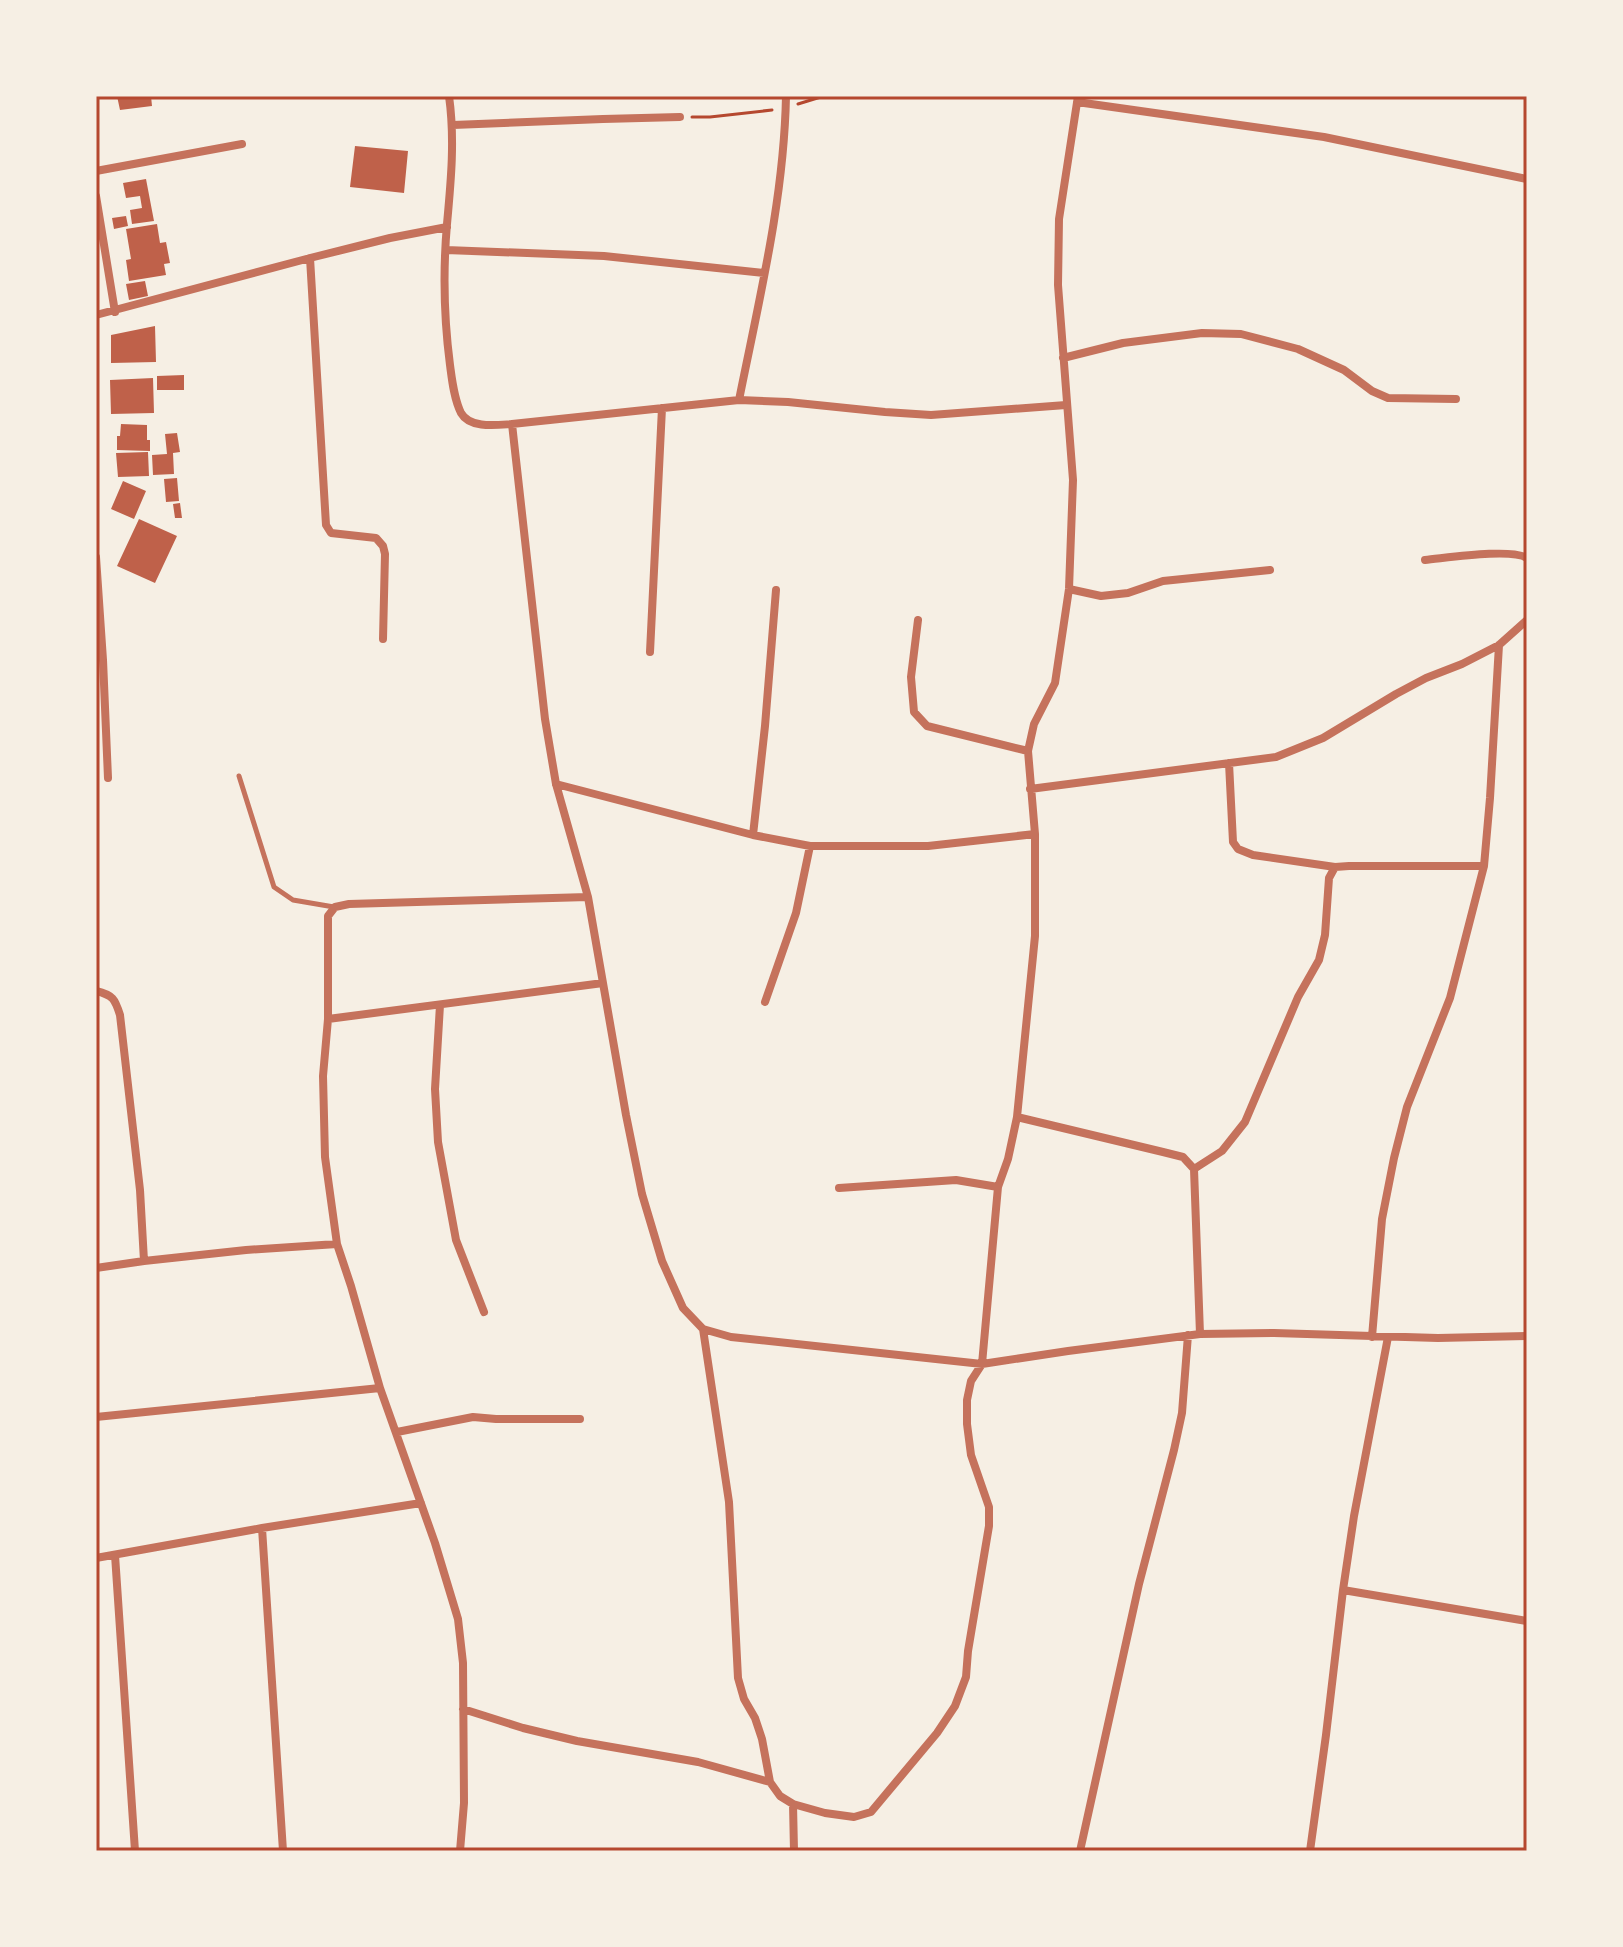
<svg xmlns="http://www.w3.org/2000/svg" width="1623" height="1947" viewBox="0 0 1623 1947" font-family="'Sofia Sans Condensed',sans-serif">
  <style>
    .building { fill: #bf614a }
    .lines { fill: none; stroke-linecap: round; stroke-linejoin: round }
    .path { stroke: #b5482f; stroke-width: 3 }
    .service { stroke: #c5725c; stroke-width: 5 }
    .minor { stroke: #c5725c; stroke-width: 8 }
    .neatline { fill: none; stroke: #b5482f; stroke-width: 3 }
  </style>
  <rect width="100%" height="100%" fill="#f6efe4"/>
  <!-- building -->
  <path class="building" d="M117,96H151L152,106L120,110Z
    M355,146L408,151L404,193L350,187Z
    M146,179L154,221L132,224L130,210L142,208L140,196L126,198L123,183Z
    M126,216L128,226L114,229L112,218Z
    M157,224L160,243L166,242L170,263L164,264L166,275L129,281L126,260L131,259L126,229Z
    M145,281L148,296L129,300L126,284Z
    M155,326L156,362L111,363V335Z
    M184,375V390H157V376Z
    M153,378L154,413L111,414L110,380Z
    M121,424L147,425V440H150V451L117,450V436H120Z
    M177,433L180,452L173,453L174,474L153,475L152,455L167,454L165,434Z
    M148,452L149,476L118,477L116,453Z
    M177,478L179,501L166,502L164,479Z
    M123,481L146,491L134,519L111,509Z
    M180,503L182,518H175L173,504Z
    M139,519L177,536L155,583L117,566Z"/>
  <g class="lines">
    <!-- path -->
    <path class="path" d="M798,104L824,96
      M692,117H710L772,110"/>
    <!-- service -->
    <path class="service" d="M239,776L274,887L293,900L334,907"/>
    <!-- minor -->
    <path class="minor" d="M449,96C455,139 451,181 447,224C443,270 444,319 450,365C452,380 454,399 461,413C470,429 497,425 512,424L739,400L788,402L885,412L931,415L1066,405
      M1077,102L1324,137L1527,179
      M453,125L603,119L680,117
      M96,171L242,144
      M96,196L115,312
      M446,250L604,256L764,273
      M310,258L326,525L331,533L376,538L383,546L385,554L383,639
      M96,315L310,258L390,238L447,227
      M1063,358L1123,343L1202,333L1241,334L1298,349L1344,370L1372,391L1388,398L1456,399
      M739,400C759,300 784,199 786,96
      M512,424L545,719L556,784L588,897L626,1115L642,1194L662,1261L683,1308L703,1329L731,1337L982,1364L1068,1351L1200,1334L1274,1333L1438,1338L1527,1336
      M96,557L103,660L108,778
      M1425,560C1447,558 1511,548 1527,558
      M1069,589L1101,596L1128,593L1163,581L1270,570
      M918,620L911,677L914,712L927,726L1028,751
      M650,652L662,408
      M1229,763L1233,842L1238,849L1253,855L1335,867
      M556,784L753,835L810,846H928L1035,834
      M1030,789L1276,757L1323,738L1396,694L1426,678L1462,664L1499,645L1527,620
      M753,835L765,726L776,590
      M96,991C113,995 115,999 120,1015L140,1190L144,1261L246,1250L337,1244L351,1286L380,1388L435,1543L458,1619L463,1663L464,1803L460,1851
      M765,1002L796,913L810,846
      M440,1005L435,1089L438,1142L456,1240L484,1312
      M328,1019L603,983
      M1017,1117L1163,1152L1183,1157L1194,1169L1200,1334
      M1194,1169L1222,1151L1245,1122L1298,997L1319,960L1325,935L1329,878L1335,867L1349,866H1484
      M839,1188L956,1180L998,1187
      M337,1244L325,1157L323,1076L328,1019V916L335,907L349,904L588,897
      M96,1268L144,1261
      M703,1329L729,1502L738,1678L744,1699L755,1718L762,1739L770,1782L780,1796L793,1804L825,1813L854,1817L871,1812L937,1733L955,1706L966,1677L968,1651L989,1526V1507L971,1455L967,1424V1400L971,1381L982,1364L998,1187L1008,1159L1017,1117L1035,936V834L1028,751L1034,724L1055,683L1069,589L1073,480L1058,285L1059,219L1078,96
      M1372,1337L1382,1219L1394,1158L1407,1107L1450,998L1484,866L1490,798L1499,645
      M96,1417L380,1388
      M397,1432L473,1417L496,1419H580
      M262,1528L283,1851
      M115,1555L135,1851
      M96,1558L262,1528L421,1503
      M1343,1590L1527,1621
      M463,1709L523,1728L577,1741L698,1762L770,1782
      M793,1804L794,1851
      M1080,1851L1139,1584L1174,1450L1182,1413L1188,1335
      M1310,1851L1326,1735L1343,1590L1354,1516L1388,1337"/>
  </g>
  <!-- border -->
  <rect width="1623" height="1947" fill="none" stroke="#f6efe4" stroke-width="196"/>
  <rect x="98" y="98" width="1427" height="1751" class="neatline"/>
</svg>
